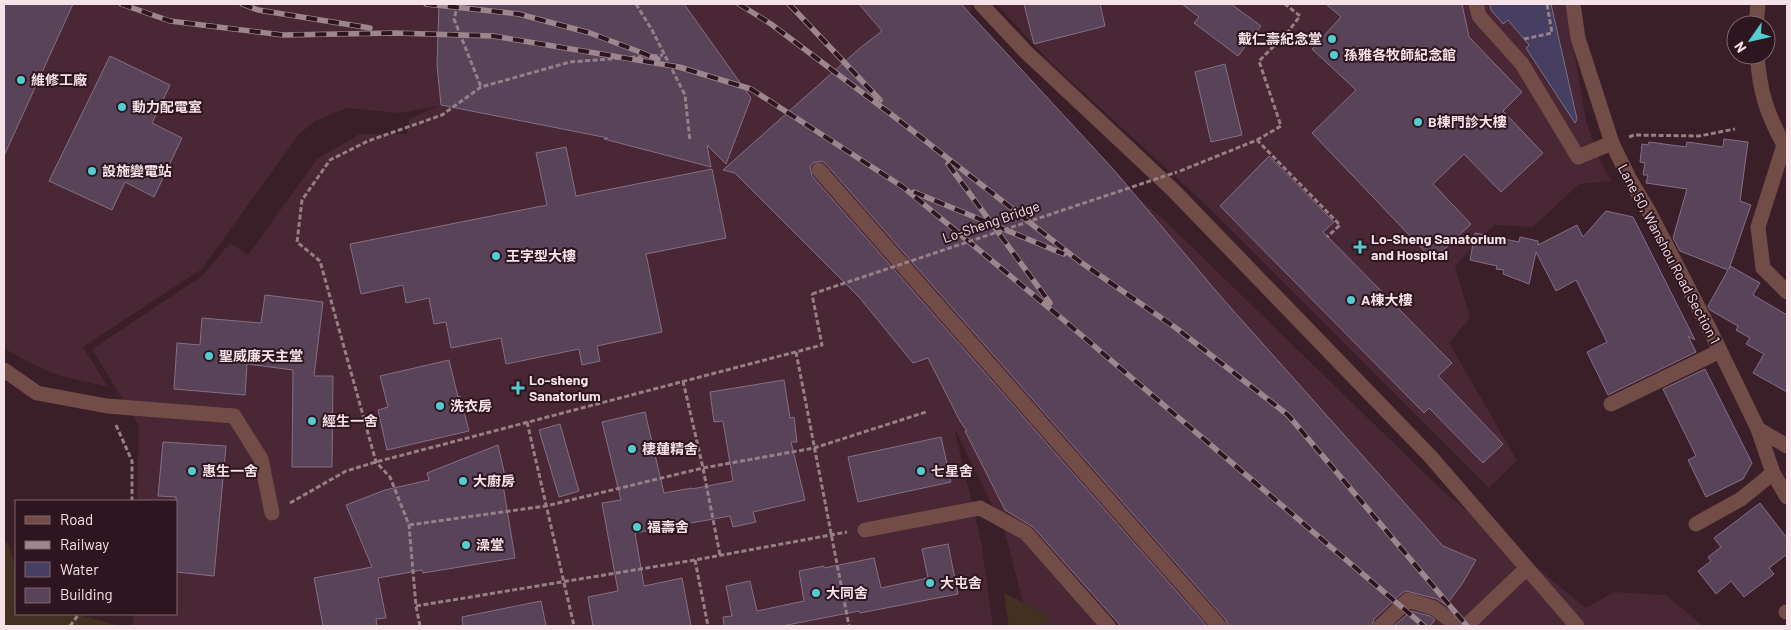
<svg xmlns="http://www.w3.org/2000/svg" width="1791" height="630" viewBox="0 0 1791 630" font-family="Barlow,'Noto Sans TC',sans-serif">
  <style>
    .built { fill: #492734 }
    .green { fill: #433020 }
    .water { fill: #463f62; stroke: #7a708a }
    .building { fill: #584359; stroke: #866f87 }
    .lines { fill: none; stroke-linecap: round; stroke-linejoin: round }
    .path { stroke: #977f87; stroke-width: 3; stroke-dasharray: 5 2.5; stroke-linecap: butt }
    .minor { stroke: #724c46; stroke-width: 15 }
    .rail-casing { stroke: #9d868d; stroke-width: 5.5 }
    .rail { stroke: #2f151f; stroke-width: 4; stroke-dasharray: 11; stroke-linecap: butt }
    .path-bridge { stroke: #977f87; stroke-width: 3; stroke-dasharray: 5 2.5; stroke-linecap: butt }
    .poi-dot { fill: #52cdd0; stroke: #2f151f; stroke-width: 2 }
    .labels { text-anchor: middle; stroke-width: 4; stroke-linejoin: round; paint-order: stroke }
    .poi-label { font-size: 14px; font-weight: bold; fill: #f5e2e8; stroke: #2f151f; text-anchor: start }
    .street-label { font-size: 14px; fill: #f5e2e8; stroke: #2f151f }
  </style>
  <rect width="100%" height="100%" fill="#3a1e28"/>
  <!-- built -->
  <path class="built" d="M4,4H968L973,9L943,29L982,76L1161,217L1443,491L1586,608L1614,592L1666,595L1703,626H1029L1004,529L954,428L981,541L993,626H133L134,614H176V501H137L139,426L92,349L202,276L230,243L248,255L317,159L360,134H407L409,119L438,106L399,113L347,108L317,120L299,134L202,269L83,347L108,387L57,375L26,361L4,348Z
    M996,4H1566L1586,121L1599,158L1611,181L1579,184L1533,227L1494,225L1455,266L1470,318L1449,343L1517,460L1489,488L1204,203L1049,61Z"/>
  <!-- green -->
  <path class="green" d="M4,543H8L16,567V614H76L120,626H4Z
    M1004,593L1046,614L1048,626H1009Z"/>
  <!-- water -->
  <path class="water" d="M1490,4H1551L1577,119L1575,123L1526,48L1529,45L1508,20L1503,24L1491,10Z"/>
  <!-- building -->
  <path class="building" d="M4,4H73L4,156Z
    M439,4H684L751,98L726,164L707,145L711,167L604,139L608,138L441,105L437,65Z
    M859,4H961L1114,170L1222,298L1443,546L1476,560L1462,584L1446,605L1437,599L1406,591L1402,593L1374,619L1372,626H1228L1226,620L826,164L822,161L813,163L810,167L812,176L1207,626H1121L1033,527L1005,510L965,431H967L960,421L928,358L913,363L859,297L735,173L723,170L860,48L882,31Z
    M1024,4H1100L1105,26L1034,44Z
    M1182,4H1231L1261,26L1238,56L1194,23L1199,17Z
    M1326,4H1462L1469,37L1522,92L1503,111L1543,153L1501,192L1464,154L1433,184L1471,224L1433,260L1312,133L1356,90L1312,49L1341,17Z
    M110,56L170,85L152,123L182,138L154,197L125,182L112,210L49,181Z
    M1225,64L1242,135L1211,142L1195,72Z
    M1724,139L1748,142L1740,201L1751,205L1729,269L1730,266L1760,283L1753,295L1787,315V392L1753,373L1764,354L1746,344L1750,338L1736,330L1738,326L1710,310L1708,306L1728,270L1680,251L1673,238L1687,189L1646,183L1648,175H1643L1645,163L1640,162L1642,144L1648,145L1649,142L1686,147L1687,142L1723,147Z
    M566,147L576,196L712,169L726,238L646,254L662,332L597,346L600,361L582,365L579,349L506,364L501,338L451,348L446,322L434,324L429,298L406,303L403,285L361,294L350,244L547,205L536,153Z
    M1269,156L1334,222L1323,232L1452,363L1438,376L1503,444L1483,463L1429,408L1424,413L1220,206Z
    M1606,211L1633,217L1695,340L1688,336L1696,352L1608,395L1587,352L1607,342L1576,280L1556,291L1536,252L1529,284L1503,274L1504,270L1496,269L1497,266L1470,260L1475,233L1519,242L1520,237L1538,241V245L1577,225L1583,237Z
    M265,295L323,302L314,376H333L332,467H292L293,370L247,364L245,395L174,389L177,343L200,345L202,318L261,323Z
    M449,360L458,397L460,396L469,431L387,450L378,410L388,407L380,376Z
    M1705,369L1752,463L1743,479L1706,497L1688,460L1696,456L1663,389Z
    M784,380L790,418L794,417L797,442H791L805,500L753,512L756,522L733,527L730,516L635,533L644,586L682,578L691,626H593L588,597L618,591L602,503L621,500L602,422L645,412L664,493L692,488V489L733,481L723,421L714,422L710,392Z
    M560,424L579,491L559,497L539,430Z
    M941,437L951,482L858,502L848,457Z
    M163,442L226,446L214,576L176,572V497L158,496Z
    M498,445L507,485H503L515,558L423,573L422,570L378,578L386,618L376,619L377,626H323L314,578L372,567L346,505L385,490L429,480L427,473Z
    M1760,503L1787,538V554L1769,568L1774,574L1744,597L1731,581L1716,594L1698,571L1711,561L1708,557L1721,547L1714,538Z
    M948,544L958,594L860,613L859,611L782,626H724L723,617L732,616L726,586L750,581L757,611L804,601L799,571L824,566V568L874,558L881,588L928,578L922,549Z
    M541,601L546,626H463L462,617Z
    M1411,611L1430,616L1435,620L1430,626H1394Z"/>
  <g class="lines">
    <!-- path -->
    <path class="path" d="M458,4L454,19L481,87
      M636,4L652,30L685,95L690,141
      M1524,39L1552,33L1547,4
      M1629,137L1634,135L1699,136L1735,129
      M1257,140L1281,126L1259,61L1288,32L1300,16L1285,4
      M1180,171L1257,140L1340,225L1327,237
      M796,352L849,626
      M683,381L703,468L720,555
      M527,422L574,626
      M116,425L132,461V501
      M290,503L346,471L376,462L822,345L812,294
      M409,525L546,506L703,468L814,448L926,412
      M695,560L708,626
      M416,606L695,560L847,532
      M70,626L79,614
      M420,626L416,606L409,525L390,477L376,462L320,261L297,242L302,200L330,160L368,141L442,115L481,87L570,62L663,55"/>
    <!-- minor -->
    <path class="minor" d="M981,4L1026,52L1173,190L1430,456L1577,626
      M1476,4L1479,16L1522,64L1578,157L1612,143
      M1573,4L1578,38L1612,143L1629,178L1648,210L1710,330L1758,429L1773,473L1787,497
      M1756,25L1758,4
      M1757,55C1760,92 1766,112 1784,145L1758,227L1763,268L1787,292
      M819,170L1219,626
      M4,370L37,393L107,406L234,416L261,459L272,513
      M1611,404L1720,351
      M1758,429L1787,446
      M1696,524L1741,499L1773,473
      M865,530L980,508L1026,533L1108,626
      M1786,612H1787
      M1381,626L1408,600L1434,608L1458,626
      M1466,626L1527,568"/>
    <defs>
      <path id="rail" d="M121,4L170,21L283,35L394,33L493,36L679,67L751,89L903,187L1060,317L1424,626
        M242,4L258,10L370,28
        M426,4L519,14L590,33L658,59
        M739,4L771,24L900,121L1079,261L1176,328L1288,415L1467,626
        M789,4L880,100
        M948,164L1050,303
        M914,192L1064,254"/>
    </defs>
    <!-- rail casing -->
    <use href="#rail" class="rail-casing"/>
    <!-- rail -->
    <use href="#rail" class="rail"/>
    <!-- path-bridge -->
    <path class="path-bridge" d="M812,294L1177,172"/>
  </g>
  <!-- markers -->
  <g class="poi-dot">
    <circle cx="1332" cy="39" r="5"/>
    <circle cx="1334" cy="55" r="5"/>
    <circle cx="21" cy="80" r="5"/>
    <circle cx="122" cy="107" r="5"/>
    <circle cx="1418" cy="122" r="5"/>
    <circle cx="92" cy="171" r="5"/>
    <path d="M1357.5 239.5h5v5h5v5h-5v5h-5v-5h-5v-5h5z"/>
    <circle cx="496" cy="256" r="5"/>
    <circle cx="1351" cy="300" r="5"/>
    <circle cx="209" cy="356" r="5"/>
    <path d="M515.5 380.5h5v5h5v5h-5v5h-5v-5h-5v-5h5z"/>
    <circle cx="440" cy="406" r="5"/>
    <circle cx="312" cy="421" r="5"/>
    <circle cx="632" cy="449" r="5"/>
    <circle cx="192" cy="471" r="5"/>
    <circle cx="921" cy="471" r="5"/>
    <circle cx="463" cy="481" r="5"/>
    <circle cx="637" cy="527" r="5"/>
    <circle cx="466" cy="545" r="5"/>
    <circle cx="930" cy="583" r="5"/>
    <circle cx="816" cy="593" r="5"/>
  </g>
  <g class="labels">
    <!-- poi labels -->
    <g class="poi-label">
      <text x="1322" y="44" text-anchor="end">戴仁壽紀念堂</text>
      <text x="1344" y="60">孫雅各牧師紀念館</text>
      <text x="31" y="85">維修工廠</text>
      <text x="132" y="112">動力配電室</text>
      <text x="1428" y="127">B棟門診大樓</text>
      <text x="102" y="176">設施變電站</text>
      <text x="1371" y="244">Lo-Sheng Sanatorium<tspan x="1371" dy="16">and Hospital</tspan></text>
      <text x="506" y="261">王字型大樓</text>
      <text x="1361" y="305">A棟大樓</text>
      <text x="219" y="361">聖威廉天主堂</text>
      <text x="529" y="385">Lo-sheng<tspan x="529" dy="16">Sanatorium</tspan></text>
      <text x="450" y="411">洗衣房</text>
      <text x="322" y="426">經生一舍</text>
      <text x="642" y="454">棲蓮精舍</text>
      <text x="202" y="476">惠生一舍</text>
      <text x="931" y="476">七星舍</text>
      <text x="473" y="486">大廚房</text>
      <text x="647" y="532">福壽舍</text>
      <text x="476" y="550">澡堂</text>
      <text x="940" y="588">大屯舍</text>
      <text x="826" y="598">大同舍</text>
    </g>
    <!-- street labels -->
    <g class="street-label">
      <text transform="translate(991 222) rotate(-19)" y="5">Lo-Sheng Bridge</text>
      <text transform="translate(1669 254) rotate(62)" y="5">Lane 50, Wanshou Road Section 1</text>
    </g>
  </g>
  <!-- border -->
  <rect width="1791" height="630" fill="none" stroke="#f5e2e8" stroke-width="10"/>
  <!-- legend -->
  <rect x="15" y="500" width="162" height="115" fill="#2f151f" stroke="#7e676f"/>
  <rect x="25" y="516" width="25" height="8" fill="#724c46" stroke="#7e676f"/>
  <text x="60" y="525" font-size="15" fill="#f5e2e8">Road</text>
  <rect x="25" y="541" width="25" height="8" fill="#9d868d" stroke="#7e676f"/>
  <text x="60" y="550" font-size="15" fill="#f5e2e8">Railway</text>
  <rect x="25" y="562" width="25" height="15" fill="#463f62" stroke="#7e676f"/>
  <text x="60" y="575" font-size="15" fill="#f5e2e8">Water</text>
  <rect x="25" y="588" width="25" height="15" fill="#584359" stroke="#7e676f"/>
  <text x="60" y="600" font-size="15" fill="#f5e2e8">Building</text>
  <!-- north arrow -->
  <g transform="translate(1751 40) rotate(236)"><circle r="24" fill="#2f151f" stroke="#7e676f"/>
  <path d="M0-4L9 19L0 12L-9 19Z" fill="#52cdd0"/>
  <text y="-8" font-size="14" font-weight="bold" text-anchor="middle" fill="#f5e2e8">N</text>
  </g>
</svg>
